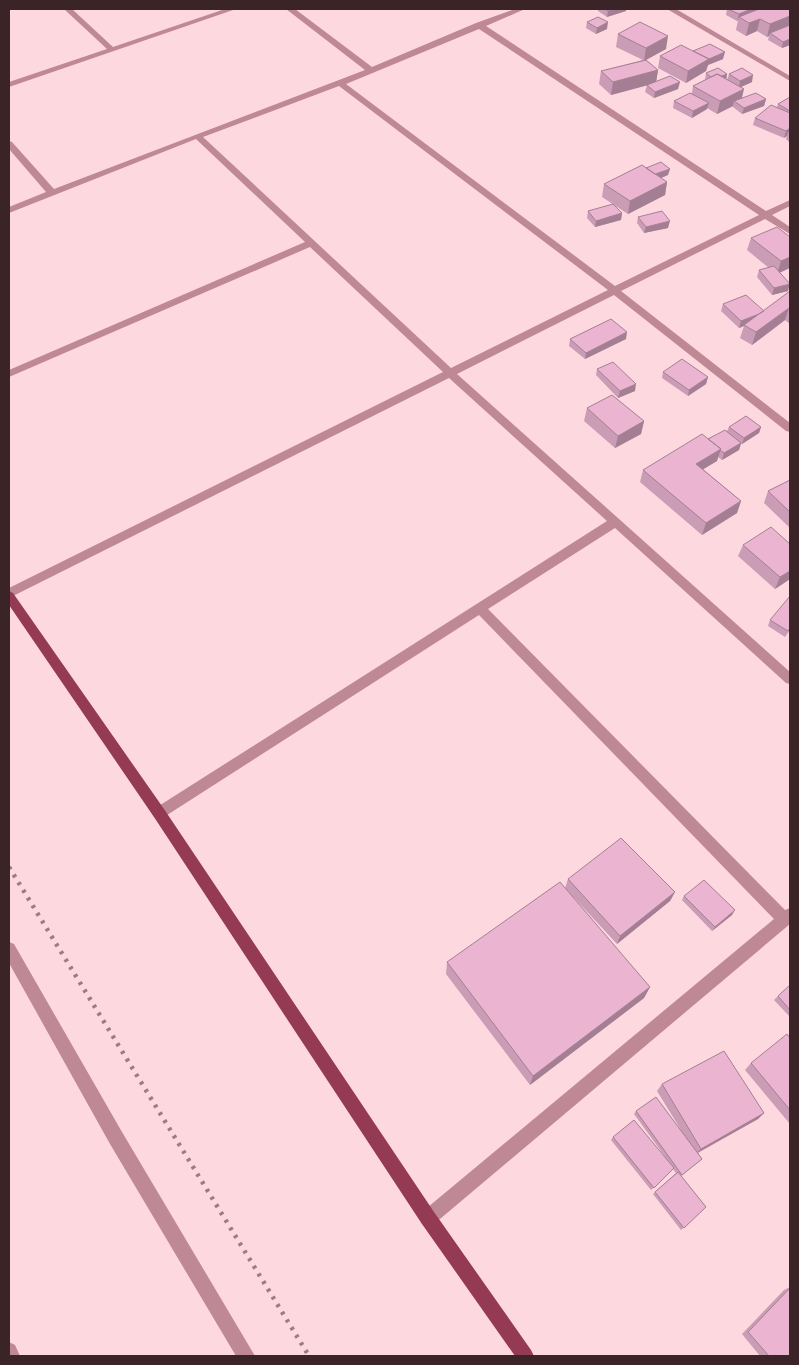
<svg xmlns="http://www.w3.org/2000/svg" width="799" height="1365" viewBox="0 0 799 1365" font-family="'Asap Condensed',sans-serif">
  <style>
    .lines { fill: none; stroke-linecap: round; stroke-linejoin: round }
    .minor { fill: #be8994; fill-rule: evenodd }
    .major { fill: #953a54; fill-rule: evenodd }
    .rail { stroke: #9a7c81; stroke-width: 4.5; stroke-dasharray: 3 6; stroke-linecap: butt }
    .wall { fill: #ca9cb5 }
    .shaded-wall { fill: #a47f93 }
    .building { fill: #ebb5d2; stroke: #a47f93 }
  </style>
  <rect width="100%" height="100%" fill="#fed8df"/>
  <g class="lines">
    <!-- minor -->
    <path class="minor" d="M64,9H72L113,47L225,9H236L9,87V82L107,49Z
      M286,9H295L372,67L476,23L515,9H525L486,26L766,211L790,200V206L772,215L790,227V234L765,219L621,291L790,423V432L786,431L614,295L457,374L790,672V684L786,683L615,528L488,609L785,910L790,908V924L434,1224L428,1226L422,1224L420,1218L422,1212L774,919L479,615L164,817L159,819L154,817L152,813L154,809L607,521L449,378L9,598V588L443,372L310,247L9,377V370L305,242L196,139L9,213V207L46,192L9,149V141L12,142L54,189L365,70ZM479,29L759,215L615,286L346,84ZM339,86L608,290L451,368L203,137Z
      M667,9H676L790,76V81Z
      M9,942L14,944L122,1132L255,1356H236L110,1144L9,963Z
      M9,1342L15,1345L20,1356H9Z"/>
    <!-- major -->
    <path class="major" d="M9,591L13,593L164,809L434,1212L531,1350L534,1356H515L422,1224L154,817L9,605Z"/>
    <!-- rail -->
    <path class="rail" d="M9,867L309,1356"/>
  </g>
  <!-- wall -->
  <path class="wall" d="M598,9H626V11L607,17L598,11Z
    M727,9H790V45L782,48L768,40L769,36L767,37L757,31L746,36L736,30L738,20L737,21L726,15Z
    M587,22L607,29L596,34L586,28Z
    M618,34L666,49L646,60L658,70L656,82L678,89L654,98L645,92L647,85L611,95L599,84L601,71L643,60L616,47Z
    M693,51L723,59L708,65L706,71L686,83L658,68L660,56Z
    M706,73L727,74L726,79L727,80L729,74L752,82L740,87L742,98L766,99L764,106L742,114L733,107V106L717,114L707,108V109L692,118L673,108L674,101L692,93L693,86L705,80Z
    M790,97V143L786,139L787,136L784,138L753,125L755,118L777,107L778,104Z
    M668,175L661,178L667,182L665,195L628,214L602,197L604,184Z
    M588,211L622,213L621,220L595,227L587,218Z
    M638,217L668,228L644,233L637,223Z
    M790,237L780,273L788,291L772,295L757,277L759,270L769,268L747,250L751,238Z
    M790,291V324L785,320L752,345L740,338L744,326L739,328L721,311L723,304L764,311Z
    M570,339H626L585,359L569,346Z
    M597,369L635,391L618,398L596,375Z
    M663,372L708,377L706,384L688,396L662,378Z
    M587,408L644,421L641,434L615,448L584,421Z
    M729,427H761L759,433L742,444H741L739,450L722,460L718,457L717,461L703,469L741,501L737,513L702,535L640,482L643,470L708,439L727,431Z
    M790,480V526L789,527L764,503L768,491Z
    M743,545L790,579L775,589L738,556Z
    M770,620L790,630L785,637L768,626Z
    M568,879L675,892L670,901L617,944L565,888Z
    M684,896L732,915L712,931L682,900Z
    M447,962L650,987L644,998L530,1085L446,974Z
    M790,985V1017L774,1000L778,996Z
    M790,1038V1124L745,1070L751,1063Z
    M662,1084L764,1113L758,1119L698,1153L702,1159L681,1176L706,1207L681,1230L653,1194L676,1173L673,1169L651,1190L611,1140L613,1137L666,1158L634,1114L636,1111L681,1130L657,1091Z
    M790,1287V1356H760L742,1334L784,1290Z"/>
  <!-- shaded-wall -->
  <path class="shaded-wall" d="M615,9H626V11L607,17L608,11Z
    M751,9H759L739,17L738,20L737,21L739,14Z
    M790,16V27L770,33L769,36L767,37L770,24Z
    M760,19L757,31L746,36L749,23Z
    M608,22L607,29L596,34L597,28Z
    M668,36L666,49L644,61L646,48Z
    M790,39V45L782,48L783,42Z
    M725,52L723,59L708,65L706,71L686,83L688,71L704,61Z
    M658,70L656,83L611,95L613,82Z
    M727,74L726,81L715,79Z
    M753,75L752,82L739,88L740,81Z
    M680,82L678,89L654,98L655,92Z
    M744,89L741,102L734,101L733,106L717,114L720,101Z
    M766,99L764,106L742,114L744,108Z
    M709,103L707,109L692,118L693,111Z
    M790,128V133L788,132L787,136L784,138L786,131Z
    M670,169L668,175L649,183L650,176Z
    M667,182L665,195L628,214L630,201Z
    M622,213L621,220L595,227L596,221Z
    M670,221L668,228L644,233L646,227Z
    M790,257V268L777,274L781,261Z
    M790,284L788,291L772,295L774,288Z
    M789,308L785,320L752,345L756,332Z
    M765,312L763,318L739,328L741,321Z
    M627,332L626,339L585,359L586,353Z
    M708,377L706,384L688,396L689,390Z
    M636,384L635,391L618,398L620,391Z
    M644,421L641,434L615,448L618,436Z
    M761,427L759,433L742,444L744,438Z
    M741,443L739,450L722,460L724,453Z
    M721,449L717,461L692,476L696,464Z
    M741,501L737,513L702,535L706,523Z
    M790,571V579L775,589L780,577Z
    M675,892L670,901L617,944L620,936Z
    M735,910L732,915L712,931L715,927Z
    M650,987L644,998L530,1085L533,1076Z
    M764,1113L758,1119L695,1154L701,1149Z"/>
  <!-- building -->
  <path class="building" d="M605,9H615L608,11Z
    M728,9H751L739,14Z
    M759,9H790V16L770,24L760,19L749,23L739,17Z
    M598,17L608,22L597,28L587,22Z
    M640,22L668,36L646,48L618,34Z
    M790,25V39L783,42L770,33Z
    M710,44L725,52L709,59L693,51Z
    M681,45L709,59L688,71L660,56Z
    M646,60L658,70L613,82L601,71Z
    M718,68L727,74L722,76L717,74L711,77L706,73Z
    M742,68L753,75L740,81L729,74Z
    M717,74L744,89L720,101L693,86Z
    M670,76L680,82L655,92L647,85Z
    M690,93L709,103L693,111L674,101Z
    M756,93L766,99L744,108L734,101Z
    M790,97V111L778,104Z
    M771,105L790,113V128L786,131L755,118Z
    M661,162L670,169L655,174L646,168Z
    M642,165L667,182L630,201L604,184Z
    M613,204L622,213L596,221L588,211Z
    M662,211L670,221L646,227L638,217Z
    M777,227L790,237V257L781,261L751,238Z
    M774,266L790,284L774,288L759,270Z
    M790,291V308H789L756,332L744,325Z
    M746,295L764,311L759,314L741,321L723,304Z
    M611,319L627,332L586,353L570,339Z
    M682,359L708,377L689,390L663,372Z
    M613,362L636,384L620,391L597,369Z
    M612,395L644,421L618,436L587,408Z
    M746,416L761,427L744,438L729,427Z
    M725,430L741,443L724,453L720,450L721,449L708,439Z
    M702,434L721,449L696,464L741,501L706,523L643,470Z
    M790,480V512L768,491Z
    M771,527L790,544V571L780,577L743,545Z
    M790,596V628L788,631L770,620Z
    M621,838L675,892L620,936L568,879Z
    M704,880L735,910L715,927L684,896Z
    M560,882L650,987L533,1076L447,962Z
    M790,985V1010L778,996Z
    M787,1034L790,1038V1110L751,1063Z
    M724,1051L764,1113L701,1149L662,1084Z
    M656,1097L702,1159L682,1175L636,1111Z
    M634,1120L674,1168L654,1188L613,1137Z
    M678,1172L706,1207L684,1228L655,1192Z
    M790,1288V1356H769L748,1332Z"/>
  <!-- border -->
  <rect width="799" height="1365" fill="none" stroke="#3a2428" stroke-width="20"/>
</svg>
